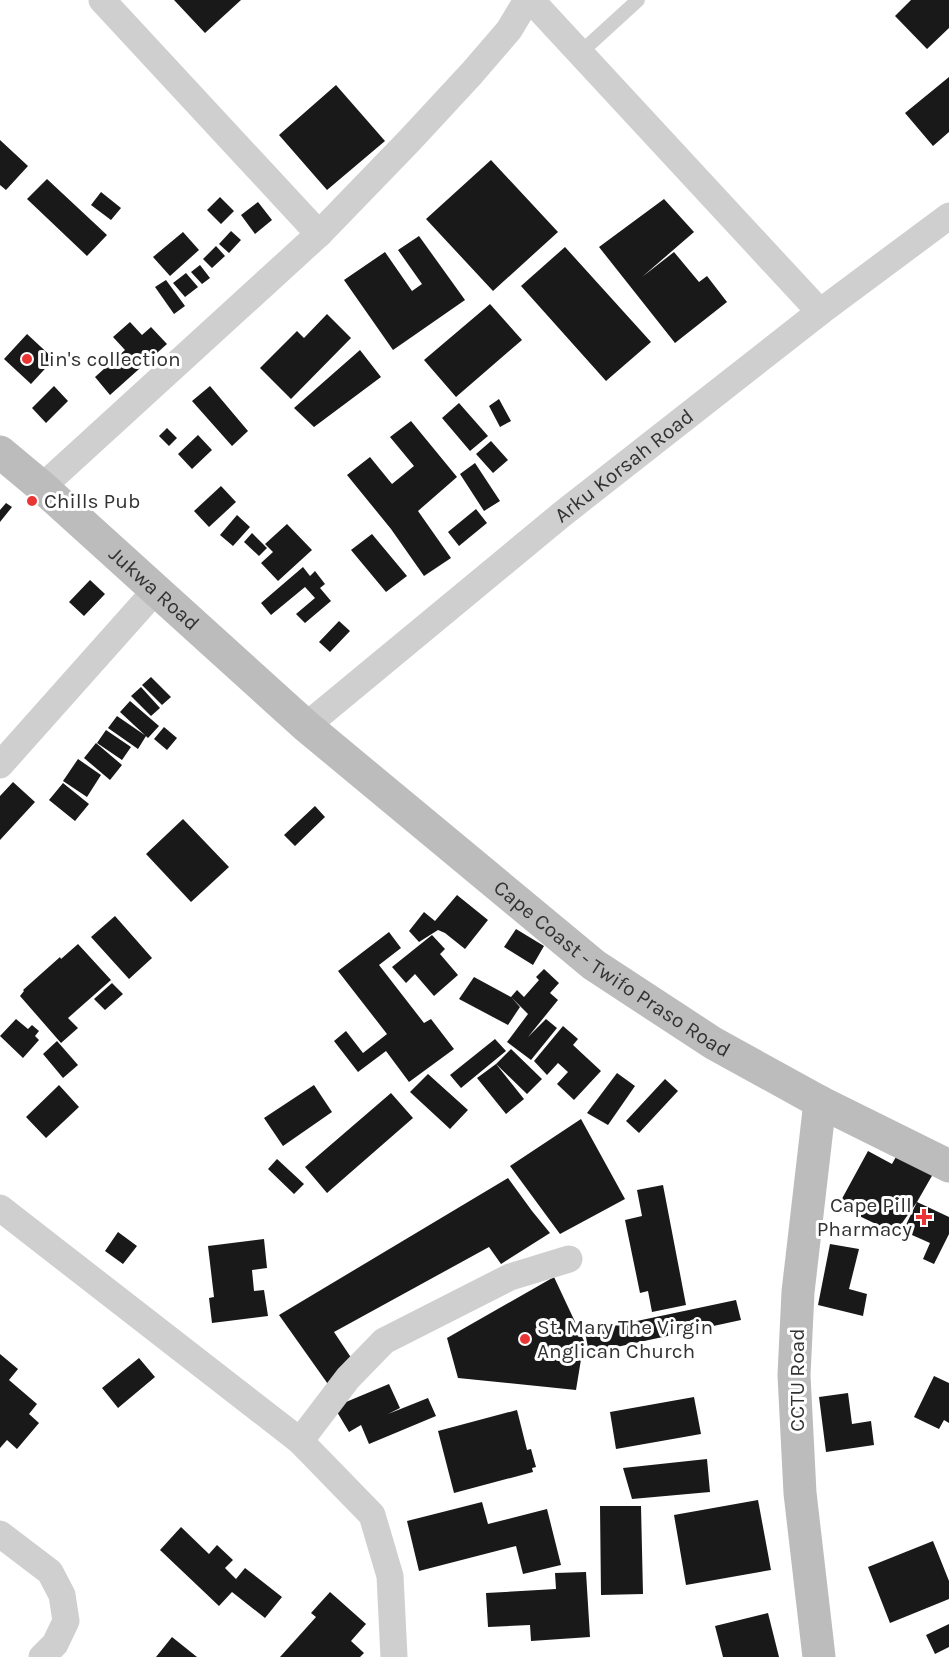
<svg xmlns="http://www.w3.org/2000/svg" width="949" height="1657" viewBox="0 0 949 1657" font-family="Karla,sans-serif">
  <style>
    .building { fill: #191919 }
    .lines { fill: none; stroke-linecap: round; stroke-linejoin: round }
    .lane { stroke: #cfcfcf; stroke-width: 14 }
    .street { stroke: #cfcfcf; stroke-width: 27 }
    .secondary { stroke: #bcbcbc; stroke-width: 33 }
    .poi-dot { fill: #e93634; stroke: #fff; stroke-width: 2 }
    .labels { text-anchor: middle; stroke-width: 6; stroke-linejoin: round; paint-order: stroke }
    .poi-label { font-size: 21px; fill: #323232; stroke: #fff; text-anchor: start }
    .street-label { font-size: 21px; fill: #323232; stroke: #fff }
  </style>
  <rect width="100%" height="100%" fill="#fff"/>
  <!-- building -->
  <path class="building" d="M174,0H241L205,33Z
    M911,0H949V28L927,49L895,16Z
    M949,77V132L933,146L905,113Z
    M336,85L385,141L327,190L279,135Z
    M0,140L28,166L6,190L0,185Z
    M491,160L558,232L493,291L426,219Z
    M47,179L107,235L87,256L27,199Z
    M101,192L121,208L111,220L91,205Z
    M220,197L234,211L221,224L207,210Z
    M664,199L694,232L642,277L674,252L699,282L707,276L727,302L675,343L599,247Z
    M258,202L272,220L255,234L241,215Z
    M231,231L241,240L229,253L219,244Z
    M183,232L199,250L170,276L153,257Z
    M419,236L465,300L393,350L344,280L385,252L412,291L422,284L398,250Z
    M216,246L225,256L212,268L203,259Z
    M565,247L651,342L606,381L521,286Z
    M200,265L210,278L202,284L191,272Z
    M186,273L198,287L185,297L173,283Z
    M166,280L185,306L174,314L155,287Z
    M490,304L522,340L456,397L424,360Z
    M327,314L351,338L291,399L260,368L297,331L304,338Z
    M130,322L142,335L151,327L167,344L110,395L95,377L125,350L113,337Z
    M27,334L54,359L31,384L4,359Z
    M360,350L381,377L314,427L294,408Z
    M54,386L68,401L46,423L32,408Z
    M210,386L248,431L232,446L192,401Z
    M499,399L511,421L500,427L489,406Z
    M459,403L488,436L470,451L442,418Z
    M411,421L457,477L418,511L451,558L424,576L391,529L347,475L370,457L392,484L414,466L390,437Z
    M167,428L177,438L169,446L159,436Z
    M198,435L212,450L192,469L178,454Z
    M491,441L508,460L493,473L476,454Z
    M475,463L500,501L484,511L460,474Z
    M221,486L236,502L209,527L194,511Z
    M6,503L12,507L0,522V510Z
    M476,509L487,523L459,546L448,532Z
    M237,515L250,527L233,546L220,535Z
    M287,524L312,550L278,581L261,563L273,552L265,544Z
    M252,533L267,548L259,556L244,542Z
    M372,534L407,576L386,592L351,550Z
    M303,567L310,576L315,571L325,584L320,588L331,601L305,623L296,614L315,598L305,587L271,615L261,603Z
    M90,580L105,594L84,616L69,602Z
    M339,621L350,631L330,652L319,642Z
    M151,677L171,697L162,705L142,685Z
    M141,687L160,708L151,716L131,696Z
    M130,701L159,726L148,738L120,712Z
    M117,716L146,736L138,749L108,728Z
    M164,727L177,738L167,750L154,739Z
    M106,730L131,747L122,760L97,743Z
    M96,743L122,765L110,780L84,758Z
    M78,759L101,775L87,797L63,781Z
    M13,782L35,802L0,840V796Z
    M63,783L89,804L75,821L49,800Z
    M315,806L325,817L295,846L284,835Z
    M183,819L229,867L191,902L146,854Z
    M457,895L488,920L465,949L445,933L438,930L419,942L409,931L424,912L435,921Z
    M115,916L152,958L129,979L91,937Z
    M516,929L544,946L533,965L504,947Z
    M389,932L401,948L379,965L424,1023L431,1019L454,1049L409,1082L386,1051L358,1072L334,1041L346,1031L363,1053L387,1034L338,971Z
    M432,935L445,949L440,954L458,975L434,996L415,974L406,983L392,967Z
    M78,944L111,980L68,1018L78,1028L61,1043L20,996L24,991L23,990L60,957L61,959Z
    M544,969L559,983L550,993L558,1000L528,1037L546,1019L557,1028L531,1060L507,1042L528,1014L511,997L520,1007L508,1025L459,999L474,977L511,997L517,990L524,997L539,980L536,977Z
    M112,983L123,994L105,1010L94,999Z
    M16,1019L28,1029L32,1025L39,1031L35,1036L39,1040L23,1058L0,1036Z
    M563,1026L578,1039L573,1045L601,1071L574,1100L557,1084L568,1072L558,1063L547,1075L534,1061Z
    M495,1039L506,1051L461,1088L450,1075Z
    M57,1041L78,1065L63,1078L43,1054Z
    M511,1049L542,1079L527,1094L496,1064Z
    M496,1064L524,1099L506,1114L477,1078Z
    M617,1073L635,1086L608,1125L587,1113Z
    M428,1074L468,1110L450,1129L410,1092Z
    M665,1079L678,1091L639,1133L626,1121Z
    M59,1085L79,1107L46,1138L26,1117Z
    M314,1085L332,1112L283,1146L264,1118Z
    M391,1093L413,1118L327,1193L305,1167Z
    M581,1119L625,1199L560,1234L510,1166Z
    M868,1151L892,1164L897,1155L937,1167L917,1202L895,1233L838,1206Z
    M277,1159L304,1184L294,1194L268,1169Z
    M508,1178L532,1211L550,1233L501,1264L489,1247L334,1332L356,1365L330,1387L279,1315Z
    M663,1185L686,1305L652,1312L648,1291L640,1293L625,1220L642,1216L637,1190Z
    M917,1202L949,1217V1234L934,1264L923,1259L930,1243L903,1231Z
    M118,1232L137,1246L123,1264L105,1251Z
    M264,1239L267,1268L252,1270L254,1291L264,1290L268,1316L212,1323L209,1298L214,1297L208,1246Z
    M830,1244L859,1249L849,1289L867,1294L863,1316L818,1305Z
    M554,1277L584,1341L576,1390L458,1378L447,1338Z
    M736,1300L741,1320L589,1353L585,1332Z
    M0,1354L18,1369L9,1380L37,1404L29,1414L39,1423L17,1449L7,1440L0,1448Z
    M139,1358L155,1377L118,1408L102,1388Z
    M934,1376L949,1383V1423L944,1420L939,1429L914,1417Z
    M389,1384L400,1408L388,1414L428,1398L436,1416L369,1444L361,1425L349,1432L334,1407Z
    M848,1393L852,1424L871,1421L874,1445L826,1452L819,1397Z
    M694,1397L701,1434L616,1449L610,1412Z
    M517,1410L527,1450L531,1449L536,1467L532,1468L533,1472L454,1493L438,1431Z
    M707,1459L710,1492L632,1499L623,1468Z
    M758,1500L771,1570L686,1585L674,1515Z
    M482,1502L488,1524L547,1509L561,1565L523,1574L516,1546L419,1571L407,1521Z
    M600,1506H641L643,1594L601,1595Z
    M181,1527L209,1554L217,1545L233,1560L225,1568L236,1579L245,1568L282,1597L265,1618L232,1592L219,1606L160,1550Z
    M933,1541L949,1581V1599L890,1623L868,1567Z
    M586,1572L590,1637L531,1641L530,1625L488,1627L486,1593L556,1589L555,1573Z
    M330,1592L366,1624L351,1641L364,1653L360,1657H280L316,1617L311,1613Z
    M768,1613L779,1657H723L715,1626Z
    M949,1624V1647L935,1654L926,1635Z
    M172,1637L197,1657H156Z"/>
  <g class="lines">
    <!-- lane -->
    <path class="lane" d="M580,53L638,0"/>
    <!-- street -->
    <g class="street">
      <path d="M102,0L319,234"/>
      <path d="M531,0L820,312"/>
      <path d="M42,487L319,234L409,141L472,73L509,30L527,0"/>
      <path id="s1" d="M306,726L561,515L820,312L949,216"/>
      <path d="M0,765L155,591"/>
      <path d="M0,1208L300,1441L372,1515L390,1576L394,1657"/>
      <path d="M300,1441L348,1378L384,1341L510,1277L569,1259"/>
      <path d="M0,1534L50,1572L62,1595L66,1621L55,1644L42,1657"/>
    </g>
    <!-- secondary -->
    <g class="secondary">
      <path id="s2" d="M0,452L42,487L306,726L594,965L713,1043L820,1102L949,1166"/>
      <path d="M819,1657L800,1493L794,1375L798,1292L820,1102"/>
    </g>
  </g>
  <!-- markers -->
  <g class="poi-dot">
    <circle cx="27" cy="359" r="6"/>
    <circle cx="32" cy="501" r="6"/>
    <path d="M921 1208h6v6h6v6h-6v6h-6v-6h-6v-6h6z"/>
    <circle cx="525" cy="1339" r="6"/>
  </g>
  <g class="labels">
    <!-- poi labels -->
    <g class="poi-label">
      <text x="39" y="366">Lin's collection</text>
      <text x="44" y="508">Chills Pub</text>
      <text x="912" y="1212" text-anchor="end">Cape Pill<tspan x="912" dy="24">Pharmacy</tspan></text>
      <text x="537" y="1334">St. Mary The Virgin<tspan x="537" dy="24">Anglican Church</tspan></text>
    </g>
    <!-- street labels -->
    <g class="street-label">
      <text dy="7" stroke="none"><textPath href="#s1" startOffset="411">Arku Korsah Road</textPath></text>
      <text dy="7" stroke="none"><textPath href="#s2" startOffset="206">Jukwa Road</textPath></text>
      <text dy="7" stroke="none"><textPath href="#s2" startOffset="802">Cape Coast - Twifo Praso Road</textPath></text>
      <text transform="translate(797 1380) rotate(-90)" y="7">CCTU Road</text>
    </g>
  </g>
</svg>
